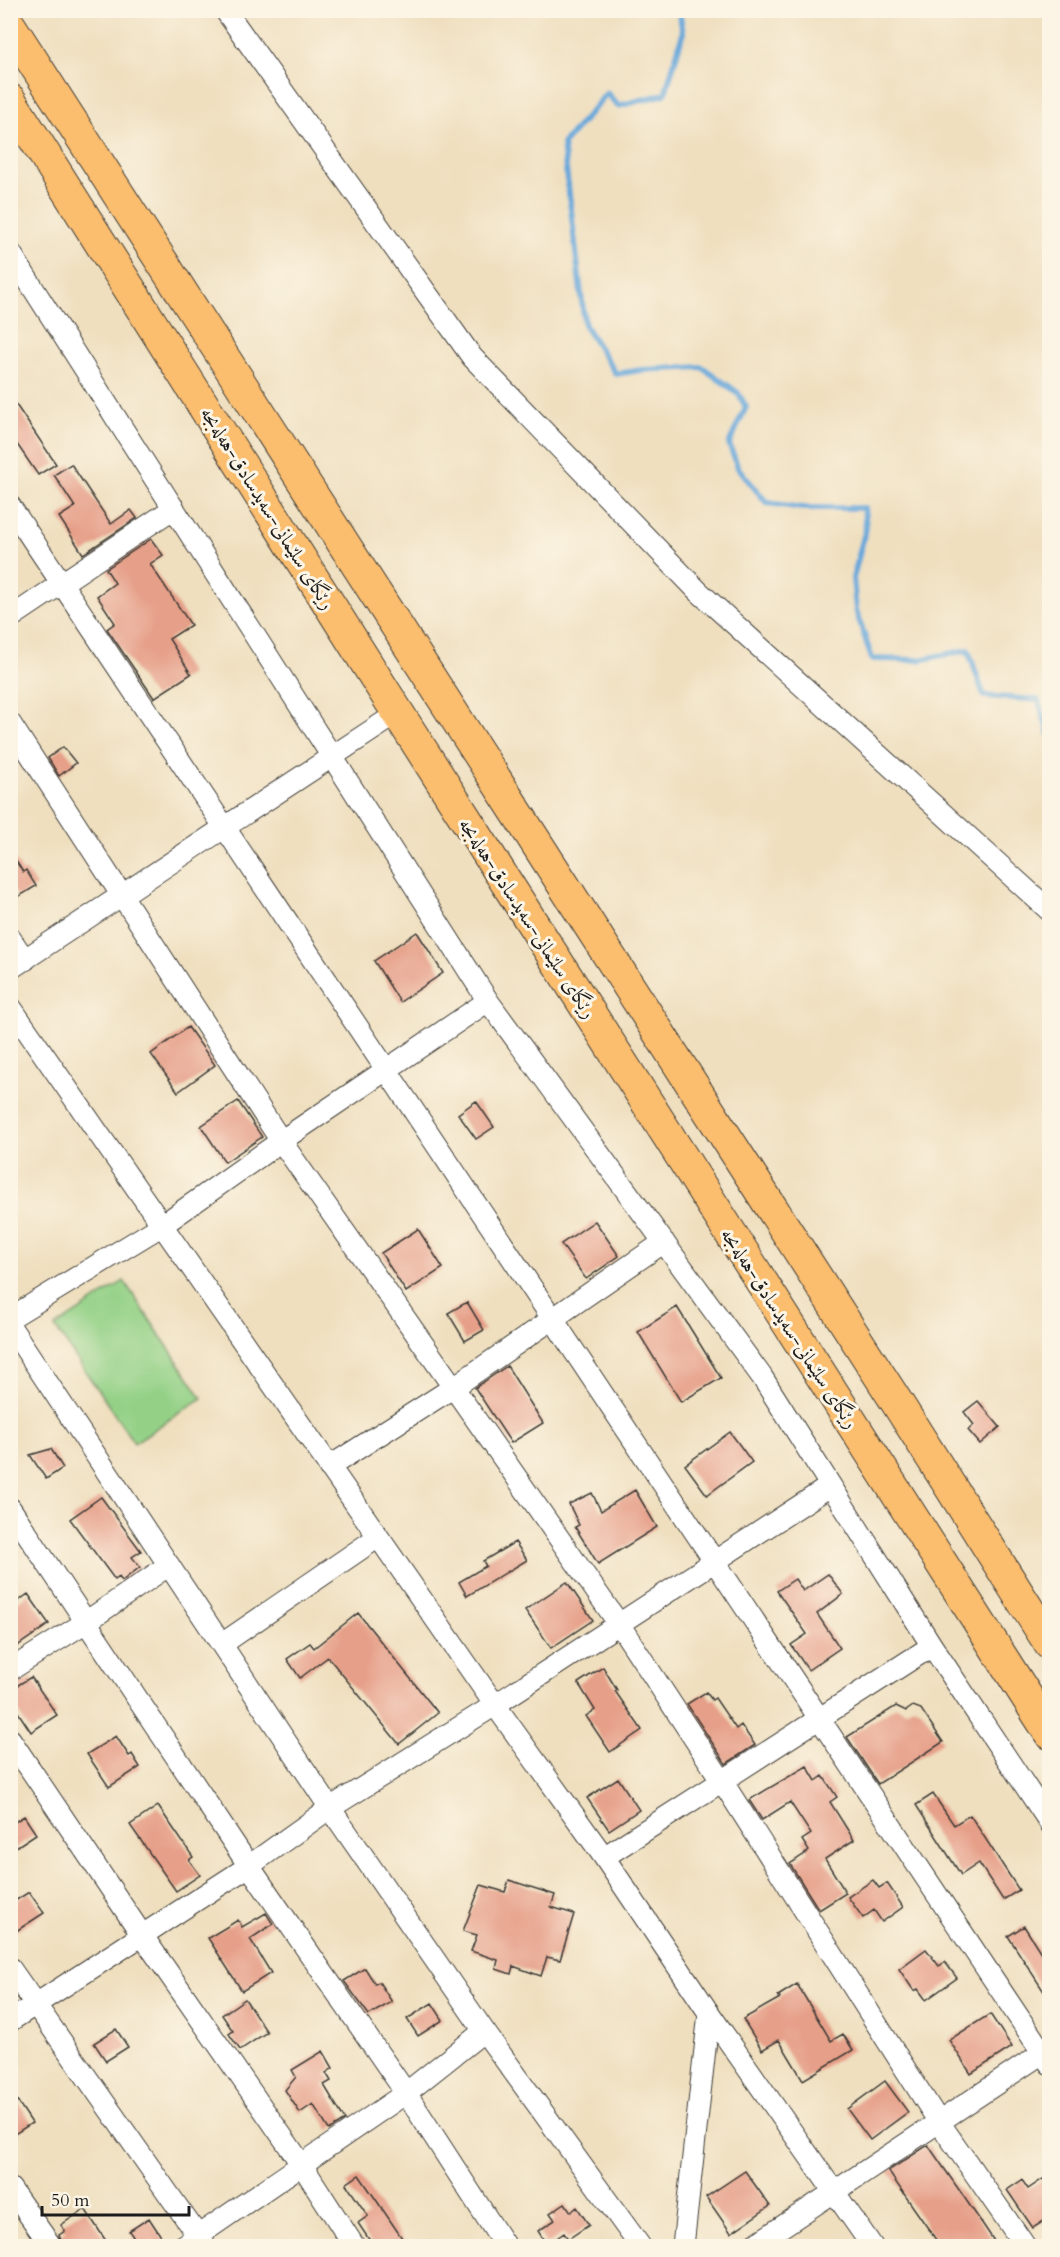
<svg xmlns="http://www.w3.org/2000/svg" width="1060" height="2257" viewBox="0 0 1060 2257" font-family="Cardo,Amiri,serif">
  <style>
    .green { fill: #94d187; stroke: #587652; stroke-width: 1.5 }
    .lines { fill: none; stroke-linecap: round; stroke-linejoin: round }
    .stream { stroke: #66a7da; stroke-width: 6 }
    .building { fill: #e69f88 }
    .minor-casing { stroke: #3c3934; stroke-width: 23 }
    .highway-casing { stroke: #3c3934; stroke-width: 34 }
    .minor { stroke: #fff; stroke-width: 21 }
    .highway { stroke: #fbbd6e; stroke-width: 32 }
    .labels { text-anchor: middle; stroke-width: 6; stroke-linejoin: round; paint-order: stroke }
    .street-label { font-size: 20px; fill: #1c1c1c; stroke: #fcf5e5 }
  </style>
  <rect width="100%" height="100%" fill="#fcf5e5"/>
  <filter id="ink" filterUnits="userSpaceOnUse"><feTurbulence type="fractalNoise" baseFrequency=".0167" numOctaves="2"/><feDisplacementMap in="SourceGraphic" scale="12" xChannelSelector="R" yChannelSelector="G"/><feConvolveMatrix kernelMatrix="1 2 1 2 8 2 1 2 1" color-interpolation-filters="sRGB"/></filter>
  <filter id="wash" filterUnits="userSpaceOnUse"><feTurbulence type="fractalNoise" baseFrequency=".008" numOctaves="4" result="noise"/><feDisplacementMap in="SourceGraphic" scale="24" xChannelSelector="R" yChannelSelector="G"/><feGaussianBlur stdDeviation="1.35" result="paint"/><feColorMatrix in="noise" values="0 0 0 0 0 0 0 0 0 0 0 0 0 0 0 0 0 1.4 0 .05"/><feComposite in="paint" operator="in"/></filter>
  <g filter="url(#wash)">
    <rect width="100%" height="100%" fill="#efdfbf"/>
    <!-- green -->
    <path class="green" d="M124,1281L202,1398L134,1443L55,1327Z"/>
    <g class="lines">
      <!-- stream -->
      <path class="stream" d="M679,10L683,33L665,94L618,106L607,93L563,144L585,326L616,374L641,370L702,367L738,393L746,407L729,444L738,468L767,503L803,508H864L866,528L853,578L856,610L872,659L919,660L968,650L984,696L1038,700L1050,735"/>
    </g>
    <g id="blocks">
      <!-- building -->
      <path class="building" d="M10,396L56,464L38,475L10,434Z
        M71,464L111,524L131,510L137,518L83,554L59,517L75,507L54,475Z
        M151,539L163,555L150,564L191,625L169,639L191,674L154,698L107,629L115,623L97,596L115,583L106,569Z
        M63,747L76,763L59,776L48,758Z
        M10,852L23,872L26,870L36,886L18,897L10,885Z
        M417,932L443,973L400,1002L374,961Z
        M188,1027L215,1065L178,1092L151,1054Z
        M238,1101L262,1137L225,1162L201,1126Z
        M476,1101L494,1127L476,1139L458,1114Z
        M595,1221L619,1256L586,1279L561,1244Z
        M418,1229L443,1268L406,1292L381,1253Z
        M467,1302L484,1330L465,1341L448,1313Z
        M677,1307L721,1378L681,1402L638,1332Z
        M507,1366L543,1423L511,1443L475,1388Z
        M978,1401L1000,1427L980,1444L968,1430L974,1425L964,1412Z
        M730,1432L752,1462L707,1495L685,1465Z
        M51,1449L63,1468L46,1479L30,1455Z
        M635,1490L657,1527L598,1564L575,1527L579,1525L569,1504L592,1493L601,1511Z
        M101,1497L141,1551L132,1557L140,1567L122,1581L119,1577L115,1580L70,1519Z
        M515,1542L527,1560L467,1596L459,1582L486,1566L483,1561Z
        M828,1574L843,1594L817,1614L840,1648L808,1670L791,1645L807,1634L777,1591L795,1579L803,1591Z
        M567,1582L593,1620L551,1648L525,1610Z
        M28,1594L49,1624L10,1651V1607Z
        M358,1613L438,1713L399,1744L328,1657L300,1678L287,1659L310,1643L314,1648Z
        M603,1667L617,1690L615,1691L642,1730L610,1752L586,1716L595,1710L578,1683Z
        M31,1677L57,1715L31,1732L10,1700V1690Z
        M706,1692L712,1700L715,1698L736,1729L741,1725L755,1745L726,1764L687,1704Z
        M896,1706L906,1711L913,1706L921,1709L943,1742L878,1784L847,1737Z
        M116,1736L129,1756L132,1754L140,1767L109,1787L87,1754Z
        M807,1766L816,1781L823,1776L837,1797L830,1802L854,1840L825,1859L846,1893L819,1910L790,1864L809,1851L802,1840L811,1834L790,1802L762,1820L749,1800Z
        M618,1778L639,1810L609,1830L587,1798Z
        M933,1794L954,1825L970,1815L1019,1890L1003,1900L979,1863L961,1875L916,1805Z
        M158,1806L193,1857L189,1860L200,1875L176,1891L130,1825Z
        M24,1816L36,1834L10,1851V1825Z
        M509,1880L555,1895L551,1907L574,1914L560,1960L547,1957L541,1976L513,1966L511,1974L496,1969L498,1960L471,1951L477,1935L463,1931L481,1885L505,1892Z
        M873,1880L879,1888L887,1883L903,1907L882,1922L874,1910L863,1918L848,1897Z
        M29,1892L44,1913L10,1935V1904Z
        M266,1913L273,1924L250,1939L271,1973L242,1991L208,1938L238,1920L242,1927Z
        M1024,1926L1050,1967V2001L1008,1936Z
        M926,1949L939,1966L945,1962L957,1978L926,2000L918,1989L914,1991L899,1969Z
        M365,1968L375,1984L379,1982L392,2002L369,2015L344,1981Z
        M797,1984L831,2041L843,2034L853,2050L803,2080L779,2040L762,2050L743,2019L780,1998L778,1996Z
        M245,1999L267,2032L240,2050L229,2034L233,2031L222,2015Z
        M432,2003L443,2020L418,2036L407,2019Z
        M990,2014L1012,2047L971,2074L949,2040Z
        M116,2029L128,2047L106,2061L94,2043Z
        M323,2051L333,2068L326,2073L331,2081L324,2085L345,2120L329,2130L313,2104L300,2113L285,2090L296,2077L292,2070Z
        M885,2081L908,2112L870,2140L847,2109Z
        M10,2090L32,2123L10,2137Z
        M928,2145L984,2226L998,2247H941L888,2171Z
        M745,2171L770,2206L731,2233L706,2197Z
        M359,2175L381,2207L408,2247H374L358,2223L368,2216L346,2184Z
        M1043,2179L1050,2188V2217L1033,2228L1007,2190L1022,2180L1028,2189Z
        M565,2203L571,2212L577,2207L589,2225L568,2239L564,2233L547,2245L538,2231L555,2220L550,2213Z
        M85,2209L110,2247H63L59,2235L65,2231L61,2225Z
        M149,2218L168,2247H140L129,2231Z"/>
    </g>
  </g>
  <g filter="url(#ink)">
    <use href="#blocks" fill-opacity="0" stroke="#3c3934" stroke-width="1.5"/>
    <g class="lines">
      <defs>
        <path id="minor" d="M225,10L472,357L698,591L1050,911
          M10,252L488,1001L762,1377L932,1646L1050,1823
          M10,506L1050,2064
          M10,618L174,508
          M10,723L281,1141L619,1624L722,1781L939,2122L1025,2246
          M10,938L25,960
          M10,969L398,713
          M10,1006L495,1705L604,1857L709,2013L872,2246
          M10,1318L161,1226L281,1141L488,1001
          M10,1326L330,1808L484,2031L640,2246
          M329,1467L454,1387L664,1242
          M10,1508L249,1866L406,2093L505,2246
          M222,1644L378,1537
          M10,1670L86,1622L169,1565
          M10,1739L142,1935L302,2165L354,2246
          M604,1857L932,1646
          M10,1968L205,2246
          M10,2021L249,1866L330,1808L495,1705L830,1486
          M10,2188L51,2246
          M183,2246L406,2093L484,2031
          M683,2246L709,2013
          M753,2246L1050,2048"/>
        <path id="highway" d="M10,26L896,1401L1050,1644
          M10,100L398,713L1050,1733"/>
      </defs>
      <!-- minor casing -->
      <use href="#minor" class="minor-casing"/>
      <!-- highway casing -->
      <use href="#highway" class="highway-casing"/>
      <!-- minor -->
      <use href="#minor" class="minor"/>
      <!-- highway -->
      <use href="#highway" class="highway"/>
    </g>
  </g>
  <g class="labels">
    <!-- street labels -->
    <g class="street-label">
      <text transform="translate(268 508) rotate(58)" y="7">رێگای سلێمانی-سەیدسادق-هەلەبجە</text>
      <text transform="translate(528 918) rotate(57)" y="7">رێگای سلێمانی-سەیدسادق-هەلەبجە</text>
      <text transform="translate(790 1328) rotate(57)" y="7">رێگای سلێمانی-سەیدسادق-هەلەبجە</text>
    </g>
  </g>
  <!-- margin -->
  <rect width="1060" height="2257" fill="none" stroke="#fcf5e5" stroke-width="36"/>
  <!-- scale -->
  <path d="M42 2206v9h147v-9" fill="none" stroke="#1c1c1c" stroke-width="3"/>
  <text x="51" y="2206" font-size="18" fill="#1c1c1c" stroke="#fcf5e5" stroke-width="4.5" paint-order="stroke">50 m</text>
</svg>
